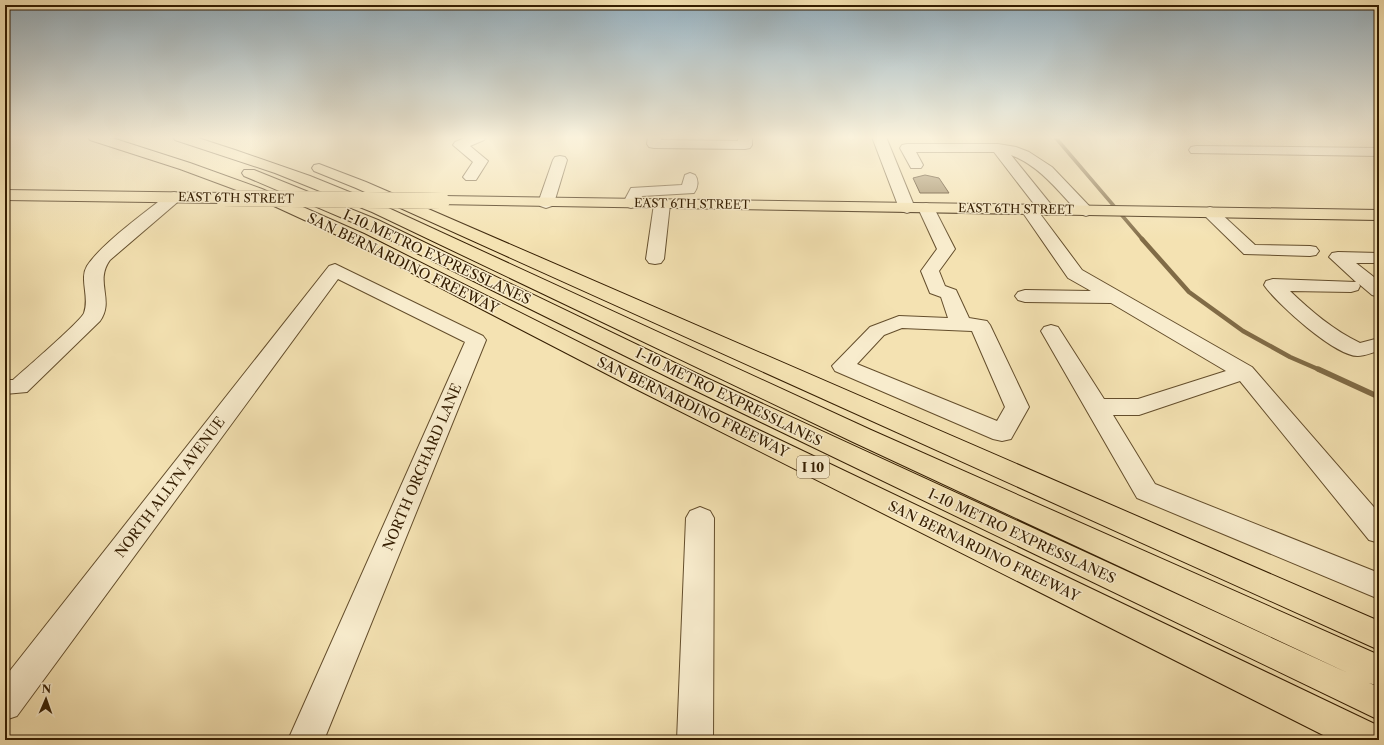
<svg xmlns="http://www.w3.org/2000/svg" width="1384" height="745" viewBox="0 0 1384 745" font-family="'Libre Caslon Text',serif">
  <style>
    .lines { fill: none; stroke-linecap: round; stroke-linejoin: round }
    .stream-far2 { stroke: #806b46; stroke-width: 3.5 }
    .stream-far1 { stroke: #806b46; stroke-width: 4.5 }
    .stream { stroke: #806b46; stroke-width: 5.5 }
    .building { fill: #98835d; stroke: #341d00 }
    .minor-casing { stroke: #644e2c; stroke-width: 2 }
    .major-casing { stroke: #341d00; stroke-width: 2 }
    .highway-casing { stroke: #341d00; stroke-width: 2 }
    .minor { fill: #f8eccd; fill-rule: evenodd }
    .major { fill: #f4e2b2; fill-rule: evenodd }
    .highway { fill: #f4e2b2; fill-rule: evenodd }
    .major-bridge-casing { stroke: #341d00; stroke-width: 16; stroke-linecap: butt }
    .major-bridge { stroke: #f4e2b2; stroke-width: 16 }
    .labels { text-anchor: middle; stroke-width: 3; stroke-linejoin: round; paint-order: stroke }
    .far-street-label { font-size: 12px; fill: #341d00; stroke: #f8eccd }
    .shield { fill: #f8eccd; stroke: #6f5b3e; stroke-width: 1 }
    .shield-label { font-size: 13px; font-weight: bold; fill: #341d00 }
    .street-label { font-size: 14px; fill: #341d00; stroke: #f8eccd }
  </style>
  <rect width="100%" height="100%" fill="#f4e2b2"/>
  <filter id="stains"><feTurbulence type="fractalNoise" baseFrequency=".005" numOctaves="4"/><feColorMatrix values="0 0 0 0 .2 0 0 0 0 .09 0 0 0 0 .02 0 0 0 .5 -.17"/></filter>
  <radialGradient id="worn" r=".72"><stop offset=".6" stop-color="#630" stop-opacity="0"/><stop offset="1" stop-color="#630" stop-opacity=".3"/></radialGradient>
  <g class="lines">
    <!-- stream-far2 -->
    <path class="stream-far2" d="M1055,137L1143,240"/>
    <!-- stream-far1 -->
    <path class="stream-far1" d="M1142,239L1189,292L1243,331L1290,357L1320,370"/>
    <!-- stream -->
    <path class="stream" d="M1318,369L1379,397"/>
  </g>
  <!-- building -->
  <path class="building" d="M925,175L939,178L949,193H920L913,178Z"/>
  <g class="lines">
    <defs>
      <path id="minor" d="M467,137H486L484,140L470,146L488,161L476,180H466L463,177L473,162L453,145L455,142Z
        M648,137H662L661,140L738,141V137H752V145L750,148L745,149L654,148L649,147L647,144Z
        M872,137H886L915,208L913,211L907,213L901,211L899,208Z
        M907,144H998L1016,147L1029,152L1052,167L1094,211L1092,214L1086,216L1080,214C1059,192 1040,166 1011,155L1053,207L1055,210L1053,213L1047,215L1041,213L994,152H916L923,165L921,168H911L900,148L902,145Z
        M1196,146L1379,148V156L1191,153L1189,150L1191,147Z
        M560,156L565,157L567,160L554,203L552,206L546,208L540,206L538,203L553,160L555,157Z
        M690,173L695,175C699,180 698,188 694,193L642,196L637,206L631,208L625,206L623,203L631,188L682,185L685,175Z
        M174,192L180,194L182,197L180,200L110,260C94,282 115,300 100,321L27,392L5,394V380H13C24,370 81,321 84,313C90,297 79,279 87,266C102,243 146,212 168,194Z
        M662,199L668,201L670,204L664,259L661,263L655,264L649,263L646,259L654,204L656,201Z
        M926,203L932,205L934,208L955,249L939,271L945,286L956,290L969,318L987,321L990,325L1029,407L1011,439L1002,441L993,439L835,371L832,366L870,327L899,316L948,318L941,297L930,293L921,271L937,249L918,208L920,205ZM902,328L972,331L1005,407L997,421L857,364L884,335Z
        M1029,205L1035,207L1082,270L1252,367L1379,513V543L1369,540L1240,381L1139,415H1113L1155,484L1379,573V599L1137,498L1041,331L1044,327L1051,325L1058,327L1104,399H1138L1226,371L1111,303L1025,302L1018,300L1015,296L1018,292L1025,290L1091,291L1068,278L1021,210L1023,207Z
        M1210,207L1216,209L1255,245L1310,246L1316,247L1319,251L1316,255L1310,256L1244,254L1204,215L1202,212L1204,209Z
        M1338,252L1379,253V263H1356L1379,281V297L1372,295L1359,284L1360,286L1358,290L1351,292L1290,291C1311,311 1333,330 1360,343L1379,338V351C1373,352 1365,356 1358,356C1336,357 1276,303 1264,285L1266,281L1273,279L1356,282L1329,257L1332,253Z
        M335,264L483,336L486,340L324,740H288L465,342L338,279L17,716L5,720V677L329,266Z
        M700,507L710,511L714,518L713,740H677L686,518L690,511Z"/>
      <path id="major" d="M5,190L223,193L229,195L231,198L229,201L223,203L5,200Z
        M442,196L1379,210V220L436,204L434,201L436,198Z"/>
      <path id="highway" d="M88,137H109L190,163L262,189L364,234L648,377L1379,726V740H1333L632,387L352,242L250,195L180,169L90,140Z
        M173,137H195L235,150L310,176L384,206L871,430L1379,655V686L1369,683L1379,687V720L684,385L366,228L244,176L242,173L244,170H254L378,220L700,375L1348,673L853,442L372,212L275,173L175,140Z
        M319,164L366,182L1379,621V650L356,188L314,171L312,168L314,165Z"/>
    </defs>
    <!-- minor casing -->
    <use href="#minor" class="minor-casing"/>
    <!-- major casing -->
    <use href="#major" class="major-casing"/>
    <!-- highway casing -->
    <use href="#highway" class="highway-casing"/>
    <!-- minor -->
    <use href="#minor" class="minor"/>
    <!-- major -->
    <use href="#major" class="major"/>
    <!-- highway -->
    <use href="#highway" class="highway"/>
    <defs>
      <path id="major-bridge" d="M223,198L442,201"/>
    </defs>
    <!-- major-bridge casing -->
    <use href="#major-bridge" class="major-bridge-casing"/>
    <!-- major-bridge -->
    <use href="#major-bridge" class="major-bridge"/>
  </g>
  <!-- sky -->
  <linearGradient id="sky" x2="0" y2="1"><stop stop-color="#93acba"/><stop offset="0.57" stop-color="#faf2dc"/><stop offset="1" stop-color="#faf2dc" stop-opacity="0"/></linearGradient>
  <rect width="1384" height="241" fill="url(#sky)"/>
  <g class="labels">
    <!-- far-street labels -->
    <g class="far-street-label">
      <text transform="translate(236 198) rotate(1)" y="4">EAST 6TH STREET</text>
      <text transform="translate(692 204) rotate(1)" y="4">EAST 6TH STREET</text>
      <text transform="translate(1016 209) rotate(1)" y="4">EAST 6TH STREET</text>
    </g>
    <!-- shield labels -->
    <rect class="shield" x="797" y="456" width="32" height="22" rx="3"/>
    <g class="shield-label">
      <text x="813" y="472">I 10</text>
    </g>
    <!-- street labels -->
    <g class="street-label">
      <text transform="translate(437 257) rotate(25)" y="5">I-10 METRO EXPRESSLANES</text>
      <text transform="translate(403 263) rotate(26)" y="5">SAN BERNARDINO FREEWAY</text>
      <text transform="translate(729 397) rotate(26)" y="5">I-10 METRO EXPRESSLANES</text>
      <text transform="translate(693 407) rotate(26)" y="5">SAN BERNARDINO FREEWAY</text>
      <text transform="translate(422 467) rotate(-67)" y="5">NORTH ORCHARD LANE</text>
      <text transform="translate(170 487) rotate(-53)" y="5">NORTH ALLYN AVENUE</text>
      <text transform="translate(1022 536) rotate(25)" y="5">I-10 METRO EXPRESSLANES</text>
      <text transform="translate(984 551) rotate(26)" y="5">SAN BERNARDINO FREEWAY</text>
    </g>
  </g>
  <!-- margin -->
  <rect width="1384" height="745" fill="none" stroke="#f4e2b2" stroke-width="20"/>
  <rect x="6" y="6" width="1372" height="733" fill="none" stroke="#341d00" stroke-width="2"/>
  <rect x="10" y="10" width="1364" height="725" fill="none" stroke="#341d00"/>
  <!-- north arrow -->
  <g transform="translate(46 699) rotate(2)" stroke="#f8eccd" stroke-width="3" paint-order="stroke">
  <path d="M0-3L7 15L0 10L-7 15Z" fill="#341d00"/>
  <text y="-6" font-size="11" font-weight="bold" text-anchor="middle" fill="#341d00">N</text>
  </g>
  <rect width="100%" height="100%" filter="url(#stains)"/>
  <rect width="100%" height="100%" fill="url(#worn)"/>
</svg>
